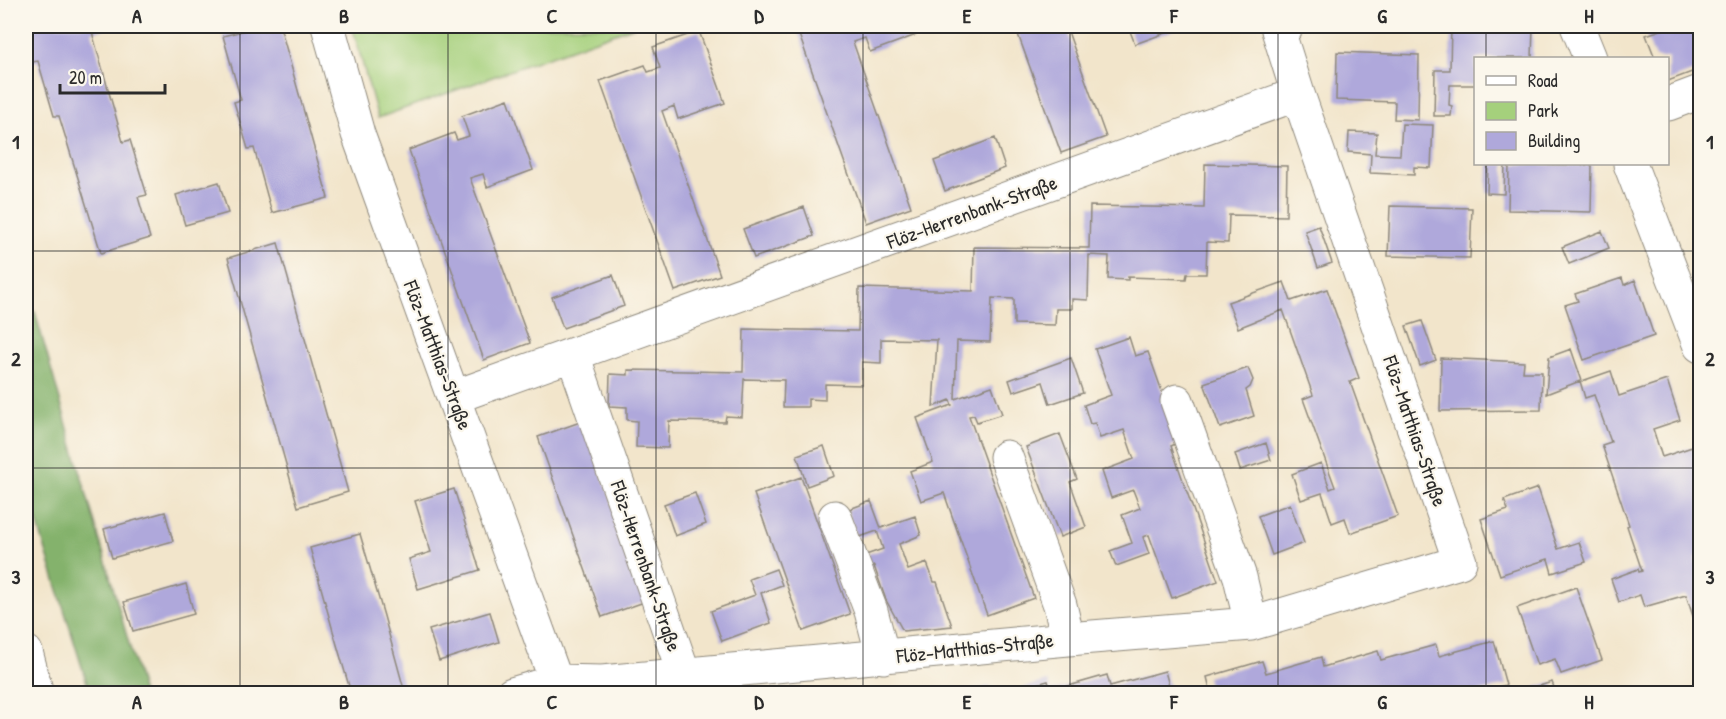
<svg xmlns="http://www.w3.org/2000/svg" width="1726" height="719" viewBox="0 0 1726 719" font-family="'Patrick Hand',sans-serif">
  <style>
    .green { fill: #a5d07c; stroke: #687e54; stroke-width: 1.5 }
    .forest { fill: #84b26c; stroke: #586e4c; stroke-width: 1.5 }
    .building { fill: #afa8db }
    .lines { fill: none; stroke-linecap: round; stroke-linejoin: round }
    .minor-casing { stroke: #8e887b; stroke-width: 35 }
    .major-casing { stroke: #8e887b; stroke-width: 35 }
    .minor { stroke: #fff; stroke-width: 33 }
    .major { stroke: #fff; stroke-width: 33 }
    .grid { fill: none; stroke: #2b2b2b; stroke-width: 1.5; stroke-opacity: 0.55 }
    .labels { text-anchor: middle; stroke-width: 4.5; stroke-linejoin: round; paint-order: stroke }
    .street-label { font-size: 20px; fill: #2b2b2b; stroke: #fbf7ec }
    .neatline { fill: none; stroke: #2b2b2b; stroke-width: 2 }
    .grid-label { font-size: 20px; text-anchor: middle; font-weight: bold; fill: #2b2b2b }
  </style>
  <rect width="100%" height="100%" fill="#fbf7ec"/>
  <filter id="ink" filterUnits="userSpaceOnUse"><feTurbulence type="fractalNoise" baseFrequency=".0167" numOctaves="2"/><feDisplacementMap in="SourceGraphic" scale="12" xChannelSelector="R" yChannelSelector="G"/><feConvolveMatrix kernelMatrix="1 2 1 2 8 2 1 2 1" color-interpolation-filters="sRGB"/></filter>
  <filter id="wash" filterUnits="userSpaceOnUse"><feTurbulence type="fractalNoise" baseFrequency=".008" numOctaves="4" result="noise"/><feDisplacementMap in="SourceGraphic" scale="24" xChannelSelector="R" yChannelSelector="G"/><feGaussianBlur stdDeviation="1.35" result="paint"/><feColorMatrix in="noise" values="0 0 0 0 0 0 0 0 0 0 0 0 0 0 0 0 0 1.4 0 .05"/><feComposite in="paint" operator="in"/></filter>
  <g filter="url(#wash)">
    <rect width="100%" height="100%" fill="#f2e5cb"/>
    <!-- green -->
    <path class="green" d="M352,26H635L378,118Z"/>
    <!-- forest -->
    <path class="forest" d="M35,312L143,693H90L26,487V318Z"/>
    <g id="blocks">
      <!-- building -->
      <path class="building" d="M26,26H120L92,32L123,142L130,140L147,195L138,197L150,238L101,253L59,116H54L38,61L26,63Z
        M261,26H280L328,198L272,213L254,148L248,149L234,102L241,100L223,36Z
        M796,26H912L916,35L870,52L865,38L853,42L911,207L866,223Z
        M1015,26H1066L1106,137L1061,153Z
        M1128,26H1185L1135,44Z
        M1451,26H1533L1532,58H1476V85H1450L1449,105L1452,106L1451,116H1434L1435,70H1450Z
        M1673,26H1700V69L1668,81V58H1655L1646,35Z
        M699,31L725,103L678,119L674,106L662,111L720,275L675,291L600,81L645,65L648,72L660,68L653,47Z
        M1337,52L1419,55L1418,120L1394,119L1395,102L1336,100Z
        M508,99L533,170L487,187L483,174L470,178L530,343L484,360L409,150L454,133L457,140L469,136L462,116Z
        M1402,124L1433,125L1431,168L1414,167V175L1370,173L1371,154L1348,152L1349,132L1377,133L1375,154L1400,155Z
        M995,138L1005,168L945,191L934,161Z
        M1205,164L1287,166L1286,216L1229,215L1228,243L1207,242L1206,274H1187L1186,279L1128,277V280L1108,279L1109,256L1089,255L1088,300L1072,299V309H1056L1055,325L1014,324V299L992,298L990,342L957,341L955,399L992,386L1002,414L977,422L974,415L969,416L1034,598L987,615L944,493L921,501L910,471L933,462L917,418L952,405L950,400L933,407L937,340L881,339V363L862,362V385L825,384V400L808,399V407H783L784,380L744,379L742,417L726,416L725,422L669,421L668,448L636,447L637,421L627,420V407L609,406L610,374L628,375V370L743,372L744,329L858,331L859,288L973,291L974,247L1089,248L1090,206L1204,208Z
        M1488,164H1505L1504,194L1487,193Z
        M1509,164L1592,165L1591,212L1508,210Z
        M219,182L228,213L185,225L176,195Z
        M1390,206L1472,208L1470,258L1388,256Z
        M804,207L814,236L754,258L743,229Z
        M1319,226L1332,263L1318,268L1305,231Z
        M1602,231L1609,248L1569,264L1562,247Z
        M278,243L348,492L298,507L228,258Z
        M613,275L624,306L563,328L552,297Z
        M1622,278L1624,285L1635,280L1654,336L1584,360L1565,305L1578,301L1575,294Z
        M1284,282L1291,301L1327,289L1359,378L1350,382L1398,516L1350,533L1345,518L1332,523L1322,493L1301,500L1292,474L1321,463L1330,489L1335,487L1303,399L1313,395L1283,310L1238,328L1228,302Z
        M1422,321L1436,360L1420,366L1406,326Z
        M1129,337L1135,356L1148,352L1180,442L1171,446L1218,581L1172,598L1149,535L1143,537L1149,554L1116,566L1110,551L1132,543L1122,515L1140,508L1133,490L1111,498L1102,471L1134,459L1124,430L1100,438L1095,423L1090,424L1084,405L1111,395L1095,349Z
        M1571,349L1582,381L1611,371L1619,396L1667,380L1680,420L1653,429L1662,457L1692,447L1700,473V556L1695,558L1700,573V637L1686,595L1644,607L1640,595L1619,602L1611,579L1638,569L1639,572L1642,571L1627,526L1629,525L1602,445L1611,442L1594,395L1585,398L1580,381L1546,394L1549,357Z
        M1071,358L1083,393L1050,404L1043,382L1013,392L1009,380Z
        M1441,358L1524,362L1523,372H1542L1541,410L1440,411Z
        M1248,368L1253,380L1250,387L1246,390L1254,416L1220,428L1204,383Z
        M583,421L647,601L602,617L538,437Z
        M1060,434L1077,479L1070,482L1086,527L1060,537L1026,447Z
        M1266,443L1271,460L1240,470L1235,454Z
        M824,446L834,476L807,486L797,455Z
        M801,477L850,614L803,631L754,494Z
        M1538,488L1558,549L1579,542L1586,562L1552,573L1548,559L1500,575L1481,519L1508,510L1504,500Z
        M454,489L480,570L418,589L409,559L431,552L415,501Z
        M695,493L706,524L675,536L664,504Z
        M871,501L881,528L915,516L921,535L899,544L908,570L927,563L934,582H937L952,626L903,631L886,600L874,566L868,568L863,556L883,549L877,531L857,538L847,510Z
        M1290,504L1304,543L1272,555L1258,516Z
        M165,512L173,541L112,558L104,529Z
        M360,534L384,616L405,693H351L333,631L310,548Z
        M776,569L782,585L761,593L771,623L722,641L711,611L755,595L749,579Z
        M186,584L194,614L133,631L124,602Z
        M1576,587L1602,660L1561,674L1555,659L1537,665L1517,608Z
        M490,612L499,642L439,661L429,630Z
        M1494,641L1506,685L1474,693H1211L1207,677L1262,661L1266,673L1321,657L1323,667L1378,651L1381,660L1436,645L1439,656Z
        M1165,671L1171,693H1005L1048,681L1051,691L1107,675L1110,686Z
        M1552,682L1556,693H1517Z
        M990,686L993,693H964Z"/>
    </g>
  </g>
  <g filter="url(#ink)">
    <use href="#blocks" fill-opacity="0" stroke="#8e887b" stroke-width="1.5"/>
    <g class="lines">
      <defs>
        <path id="minor" d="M328,26L358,134L556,681
          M1577,26L1590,58
          M1668,104L1700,92
          M1630,164L1700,346
          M573,355L684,674
          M454,397L1298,94
          M1177,401L1240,577L1251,624
          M1006,457L1060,605L1068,639
          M835,517L871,611L883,657
          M512,694L556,681L602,682L1068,639L1251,624L1460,562L1298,94L1278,30L1287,26"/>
        <path id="major" d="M26,652L37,694"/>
      </defs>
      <!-- minor casing -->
      <use href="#minor" class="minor-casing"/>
      <!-- major casing -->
      <use href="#major" class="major-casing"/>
      <!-- minor -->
      <use href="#minor" class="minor"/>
      <!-- major -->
      <use href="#major" class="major"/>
    </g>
  </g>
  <!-- grid -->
  <path class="grid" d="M240,26V694M448,26V694M656,26V694M863,26V694M1070,26V694M1278,26V694M1486,26V58M1486,164V694M26,251H1700M26,468H1700"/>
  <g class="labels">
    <!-- street labels -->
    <g class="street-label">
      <text transform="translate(972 212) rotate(-20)" y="7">Flöz-Herrenbank-Straße</text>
      <text transform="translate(438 355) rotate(69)" y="7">Flöz-Matthias-Straße</text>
      <text transform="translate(1415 431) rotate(71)" y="7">Flöz-Matthias-Straße</text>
      <text transform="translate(646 566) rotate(71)" y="7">Flöz-Herrenbank-Straße</text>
      <text transform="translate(975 648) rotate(-6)" y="7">Flöz-Matthias-Straße</text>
    </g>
  </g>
  <!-- margin -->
  <rect width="1726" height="719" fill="none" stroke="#fbf7ec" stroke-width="66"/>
  <!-- legend -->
  <rect x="1474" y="57" width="195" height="108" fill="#fbf7ec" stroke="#a8a59f" stroke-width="1.5"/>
  <rect x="1486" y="76" width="30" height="9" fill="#ffffff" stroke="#a8a59f" stroke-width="1.5"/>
  <text x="1528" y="87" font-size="18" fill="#2b2b2b">Road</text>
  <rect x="1486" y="102" width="30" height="18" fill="#a5d07c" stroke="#a8a59f" stroke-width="1.5"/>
  <text x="1528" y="117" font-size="18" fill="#2b2b2b">Park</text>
  <rect x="1486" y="132" width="30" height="18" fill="#afa8db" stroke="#a8a59f" stroke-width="1.5"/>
  <text x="1528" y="147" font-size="18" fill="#2b2b2b">Building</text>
  <!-- scale -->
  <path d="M60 84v9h105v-9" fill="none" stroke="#2b2b2b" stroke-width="3"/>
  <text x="69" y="84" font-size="18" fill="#2b2b2b" stroke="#fbf7ec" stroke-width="4.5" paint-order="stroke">20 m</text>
  <rect x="33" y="33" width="1660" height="653" class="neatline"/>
  <g class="grid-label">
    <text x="137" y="23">A</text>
    <text x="344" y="23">B</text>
    <text x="552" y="23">C</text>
    <text x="759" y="23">D</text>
    <text x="967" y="23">E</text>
    <text x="1174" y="23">F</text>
    <text x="1382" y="23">G</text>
    <text x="1589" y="23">H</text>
    <text x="16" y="149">1</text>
    <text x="1710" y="149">1</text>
    <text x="16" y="366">2</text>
    <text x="1710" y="366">2</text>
    <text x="16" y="584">3</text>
    <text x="1710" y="584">3</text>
    <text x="137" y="709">A</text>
    <text x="344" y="709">B</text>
    <text x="552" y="709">C</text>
    <text x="759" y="709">D</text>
    <text x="967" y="709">E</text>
    <text x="1174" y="709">F</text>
    <text x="1382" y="709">G</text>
    <text x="1589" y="709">H</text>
  </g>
</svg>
